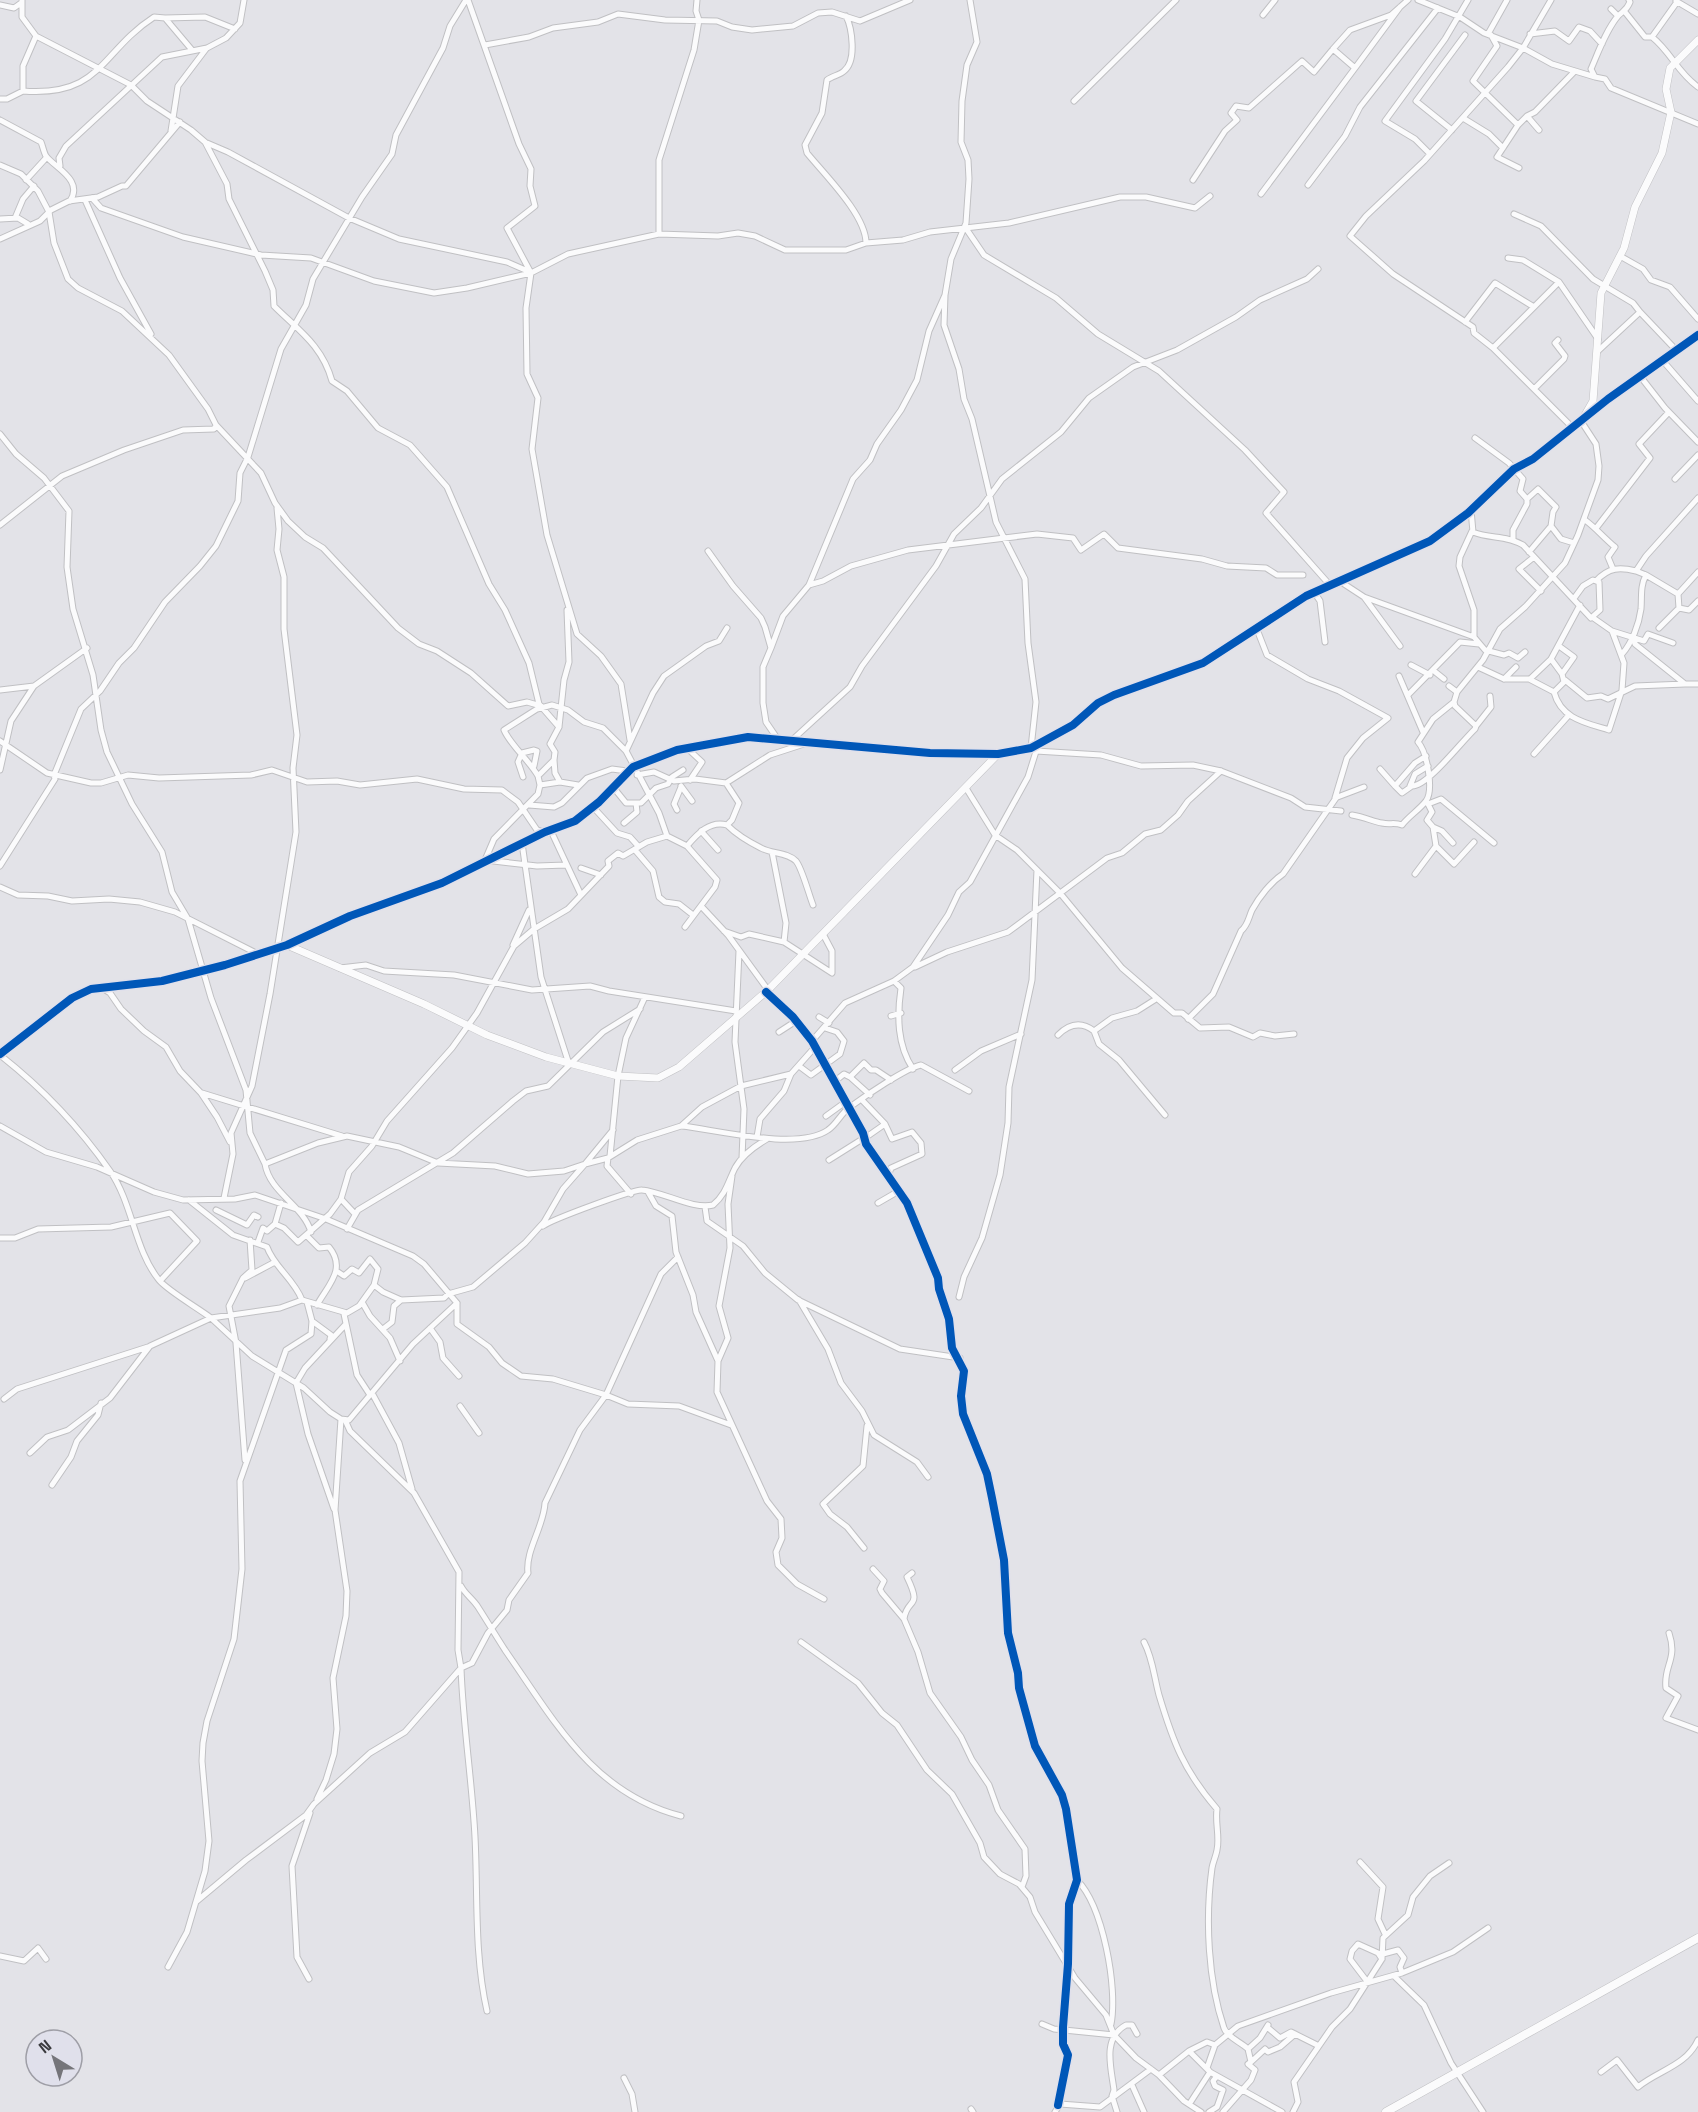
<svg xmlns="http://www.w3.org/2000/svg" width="1698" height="2112" viewBox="0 0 1698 2112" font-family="'Space Grotesk',sans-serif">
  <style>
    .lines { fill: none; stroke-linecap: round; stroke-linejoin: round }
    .minor-casing { stroke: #c0c0c3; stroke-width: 7 }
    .tertiary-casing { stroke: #c0c0c3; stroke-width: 8 }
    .secondary-casing { stroke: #c0c0c3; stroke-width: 9 }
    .minor { stroke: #fbfbfc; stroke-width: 5 }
    .tertiary { stroke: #fbfbfc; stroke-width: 7 }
    .secondary { stroke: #fbfbfc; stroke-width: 8 }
    .cycleway-casing { stroke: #e0e0eb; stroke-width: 11 }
    .cycleway { stroke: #0057b8; stroke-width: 8 }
  </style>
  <rect width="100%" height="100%" fill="#e3e3e8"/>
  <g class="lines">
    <defs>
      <path id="minor" d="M22,0V17L36,36L23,66V91C102,97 100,52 154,17L165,18L192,50
        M468,0L519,144L531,169L530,186L535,206L507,228L531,273L526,308L527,374L538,398L532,449L547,535L577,634L601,656L621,684L630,740
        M1418,0L1460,17L1484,33L1523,48L1552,64L1595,77
        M1629,0L1630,2C1627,10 1623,11 1618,16C1606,30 1598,53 1591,69L1595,77L1605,79L1611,88L1698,124
        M1676,1L1698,14
        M0,5L14,8L21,3
        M1400,7L1355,68L1333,49L1350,30L1391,15L1408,0
        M1611,9L1618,16
        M1625,12L1645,37H1652L1677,2
        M1263,15L1275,0
        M846,16C852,28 857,61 844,71C840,75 832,76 827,80L822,113L805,145L807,153C824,174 866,215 866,243
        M165,18L205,17L235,29
        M1488,34L1507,0
        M1530,34L1555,31L1569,41L1579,27L1590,31L1602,44
        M1491,35L1497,46L1473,81L1518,125L1527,116L1539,130
        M36,36L131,85L147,101L191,130L205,142L227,184L229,199L265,271L273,290L274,306C298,330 322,345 332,381L347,391L378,428L410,445L447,487L489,584L505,610L529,663L539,704L559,727
        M1652,37C1671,52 1677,72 1698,87
        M485,45L529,37L553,28L598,22L618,14L665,20L717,21L732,27L752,30L793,26L818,13L832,12L860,21L910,0
        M0,99H7L23,91
        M1074,101L1176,0
        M1527,116L1535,112L1574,72
        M1463,118L1489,134L1503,148
        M0,120L41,142C43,147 44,153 46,156C55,168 84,180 70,201
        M1518,125L1497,157L1519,168
        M1452,130L1416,101L1465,35
        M171,131L178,86L206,49
        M207,143L228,152L349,218L399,239L507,262L530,272
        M1430,154L1415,139L1385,121L1445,39L1468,0
        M0,165L21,174L38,191L49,212L54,243L68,279L78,288L122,311L169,355L208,409L216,425L261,473L275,503L288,521L305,537L323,548L398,628L419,644L437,651L471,673L508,706L527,702L541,706
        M60,166L59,158L66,146L162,57L207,48L226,38L240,23L244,0
        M26,180L47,157
        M1193,180L1225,131L1237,120L1231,113L1236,106L1249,108L1302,61L1314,72L1333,49
        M1308,185L1345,136L1360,107L1438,8
        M1261,194L1355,68
        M92,198L101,208L183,237L261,255L311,258L374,281L434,293L467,288L531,273L568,254L659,234L718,236L738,233L755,236L785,250H846L866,243L903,240L930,232L1009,223L1120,197H1146L1195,208L1210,196
        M85,200L120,278L151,334
        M1514,214L1541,226L1593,279L1633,303L1640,312
        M15,218L23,199L34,186
        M0,219L18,218L28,224
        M965,227L984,255L1056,298L1098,334L1159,371L1245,450L1284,492L1266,513L1329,584
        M659,234V160L694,50L699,20L696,11L697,0
        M0,239L40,221L51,210L69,201L98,197L122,186H126L180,122
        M1620,256L1643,269L1651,280L1670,287L1698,319
        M1508,258L1523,260L1559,282L1598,339
        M1559,282L1493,348L1573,428
        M945,295L944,325L959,369L964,399L972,419L996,522L1025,579L1028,643L1036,702L1031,748
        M1465,322L1495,283L1534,307
        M1493,348L1474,333L1473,327L1393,274L1350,236L1366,216L1424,161L1508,67L1523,48L1551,0
        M1598,351L1640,312L1677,351
        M1663,361L1698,401
        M1640,376L1665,408L1698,442
        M1535,388L1564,359L1565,356L1555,343L1558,340
        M0,434L16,454L44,478L69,511L67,567L73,609L93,675L101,730L107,752L132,804L162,852L172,892L188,919L211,998L246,1090L250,1133L265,1164L318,1143L347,1136L399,1147L438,1163L495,1166L528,1174L564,1171L585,1164L613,1130
        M1475,438L1509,463L1523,479L1520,491L1527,499V504L1513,530V540
        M1675,479L1698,455
        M1527,499L1538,489L1556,507L1553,512L1551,526L1529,552
        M1471,510L1473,532C1490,539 1506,535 1523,545L1591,618L1600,610L1599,582L1593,580L1583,586L1575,597
        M1585,520C1596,528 1604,538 1615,547L1608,557L1613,569
        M0,525L62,476L124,450L183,430L214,429L216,425
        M1551,526L1561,539L1574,543
        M1597,527L1650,458L1639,444L1669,412
        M1472,531L1460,557L1459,566L1474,610V637L1485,650L1504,655L1509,653L1518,658L1525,652
        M708,551L733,586L761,618L765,627L771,648L763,667V703L766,722L779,741
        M1534,557L1519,569L1541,591
        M1646,575L1678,594
        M1338,580L1364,597L1400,646
        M1596,581C1609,567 1620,567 1636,571L1646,556L1698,498
        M809,585L823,581L851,566L908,550L1037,534L1073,538L1081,550L1104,534L1118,548L1202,559L1227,566L1266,568L1277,575H1303
        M1314,592L1320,601L1325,642
        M1364,597L1474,637
        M1679,608L1689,610L1698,601
        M1256,627L1267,655L1308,679L1339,691L1388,718L1363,738L1347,758L1335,798L1364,787
        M1659,628L1679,608L1678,594L1698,572
        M1612,631L1644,641L1648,634L1673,643
        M1634,638L1635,644L1685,684H1698
        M1559,646L1574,657L1562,674L1564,682L1554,692C1561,719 1586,723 1609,730L1622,690L1624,663L1612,631L1592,617
        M771,648L783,616L809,585L853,479L870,460L877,444L901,410L917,380L929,331L945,295L951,259L966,223L969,179L968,160L961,142L962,101L967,65L977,42L970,0
        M1622,654C1632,643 1639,624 1641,609C1642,597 1640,586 1646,575L1636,571
        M1551,659L1562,674
        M1411,665L1430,675
        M1478,667L1504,679H1530L1551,659L1580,605
        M1434,671L1444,679
        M1399,676L1423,732
        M1504,679L1516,667
        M1529,679L1554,692
        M1565,680L1587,698L1601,696L1608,699L1635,686L1685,684
        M1449,686L1457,692
        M0,690L34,686L87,648
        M1408,695L1460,642L1479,644
        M1476,726L1491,707L1490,696
        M0,741L47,773L91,783H101L128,775L159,778L251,775L272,770L307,782L337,781L360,785L417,779L464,789L502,790L518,802L537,830L545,832
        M791,741L850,687L862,666L936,566L954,534L981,508L1002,479L1061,432L1089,398L1133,367L1177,350L1236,317L1260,300L1307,279L1318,269
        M687,748L702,762L690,780
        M626,751L653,693L664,676L706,646L719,641L727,628
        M1036,751L1101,755L1141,766L1193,765L1221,771L1291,798L1305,807L1341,811
        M1534,754L1569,715
        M1426,756L1415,763L1395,786L1402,793L1412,786C1427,787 1462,741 1475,729L1476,726L1455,706L1454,702L1457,692L1483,660L1500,629L1525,607L1565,563L1578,535L1598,480L1599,466L1596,444L1581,421
        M554,760L555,773L560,782
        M1380,769L1395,786
        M0,770L11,721L34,686
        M637,775L654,772L674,781L695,779L726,783
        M538,776C529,760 511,746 504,730L537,709L552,705L568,710L584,722L603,728L626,751L659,813L667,836
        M523,777L518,762L522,753L534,750L537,751L534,766
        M540,785L560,782L578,785
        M681,786L692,801
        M1410,786L1415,774L1428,766
        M613,787L626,803H641L656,788L668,784L672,777L683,770
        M966,788L995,835L1017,850L1060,893L1122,968L1174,1013H1182L1200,1028L1229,1027L1253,1037L1260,1033L1275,1036L1294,1034
        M1426,801L1428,804L1441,799L1494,843
        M529,805L554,807L562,803L587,778L612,769L627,771
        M593,807L617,833L630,837L639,847
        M677,810L674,804L681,787
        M1352,815C1365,817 1374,822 1382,823C1390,825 1394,822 1402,825C1409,816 1419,810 1426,801C1434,790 1427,752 1418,742L1433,719L1454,702
        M624,823L637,812L636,803
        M727,825C737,835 749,842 761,848C772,854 787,852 796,861C802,868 809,895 813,905
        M1433,827L1442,831L1453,843
        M551,831L581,895
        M701,831L718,850
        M522,843L541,977L569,1064
        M687,846C697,834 710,820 727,825L732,820L739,803L726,783L770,755L807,743
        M1436,846L1454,864L1474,842
        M635,850L653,871L659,897L665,902L679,904L693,915
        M772,852L786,923L784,942
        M566,865L537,866L485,860L494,839L538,794L540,785L538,776L554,760L555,752L550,744L559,727L564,680L569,662L567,610
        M0,866L55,779L54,775L81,709L100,691L119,663L134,648L165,602L200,566L216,546L238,501L240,473L248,457L281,349L306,305L313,279L362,197L392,154L396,135L443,48L450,26L466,0
        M581,868L601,875
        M1415,874L1436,846L1433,827L1427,820L1432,812L1428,804
        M0,887L18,895L48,896L72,901L109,899L140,902L175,912L258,954
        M701,906L728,935L768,990
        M724,931L741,937L749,934L784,942L832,973V951L823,934
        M513,945L529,910
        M739,951L735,1042L744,1109L742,1158
        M915,967L947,952L1008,932L1107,858L1122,853L1145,834L1161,830L1178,815L1188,801L1221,771
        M340,968L366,965L384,971L454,975L532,990L590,986L609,991L736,1011
        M894,981L901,988C897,1016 897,1045 913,1069
        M102,988L110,993L121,1009L144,1031L166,1047L180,1071L201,1093L217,1117L230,1142
        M766,992L793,1017L812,1041L863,1133L866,1144L907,1203L938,1278L939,1289L949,1319L952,1348L964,1371L961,1396L963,1414L987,1474L992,1498L1004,1560L1008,1633L1018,1673L1019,1688L1035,1746L1062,1795L1066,1809L1077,1880L1069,1904L1068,1964L1063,2027V2044L1068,2055L1058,2105
        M891,1016L901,1013
        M819,1017L829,1023
        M1188,1019L1213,994L1241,931C1248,925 1248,919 1252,910C1259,897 1271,882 1283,874L1336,798
        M1094,1031L1112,1018L1137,1011L1156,999
        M779,1032L796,1021
        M1058,1035C1069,1024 1081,1021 1094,1031L1099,1044L1119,1060L1165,1115
        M812,1041L845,1003L894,981L913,967L948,915L959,892L970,882L1028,777L1038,745
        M0,1055C42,1088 80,1128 110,1171C133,1204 134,1249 159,1280C168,1291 198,1308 211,1318L150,1346L110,1398L68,1430L47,1437L30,1453
        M799,1066L811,1075L840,1054L844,1041L837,1032L825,1028
        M955,1070L981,1051L1021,1034
        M850,1077L870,1095
        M834,1082L844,1074L850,1077L864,1063L871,1070H876L891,1080
        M202,1093L342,1136
        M862,1100L885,1124L892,1139L912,1132L921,1143L922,1154L891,1168L889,1174
        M826,1116L844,1103
        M0,1126L46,1152L97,1167L154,1192L183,1200L235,1199L255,1195L326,1219L413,1256L424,1264L457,1303V1324L489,1347L502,1363L521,1376L553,1379L606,1395L661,1274L678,1257
        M682,1126C717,1130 798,1151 828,1130C837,1124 841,1113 850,1107C865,1096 906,1068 921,1065L969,1091
        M757,1137L760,1119L784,1091L791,1074
        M865,1138L885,1124
        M610,1156L618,1076L626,1038L645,997
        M608,1158L607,1166L631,1194
        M829,1160L864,1138
        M265,1164C270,1193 303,1205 311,1232
        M732,1176L728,1204L730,1248L719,1306L728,1338L718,1361L717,1392L767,1501L781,1519L782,1538L776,1552L778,1565L797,1584L824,1599
        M648,1192L656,1206L672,1216L676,1252L693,1295L696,1312L718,1361
        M224,1198L233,1154L231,1133L252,1086L270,994L296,832L293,768L297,735L284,629V577L277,550L279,529L277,508
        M341,1199L355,1214
        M189,1200L233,1235L267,1247C274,1267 294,1279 302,1300
        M878,1203L897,1192
        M705,1207L707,1221L743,1246L765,1273L798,1300L900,1349L960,1358
        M216,1210L247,1225L254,1215L258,1217
        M275,1224L281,1203
        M543,1226C553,1219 634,1189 642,1190C664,1192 693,1210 713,1205C726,1194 728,1182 735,1168C742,1155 755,1146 767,1139
        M347,1229L358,1210L453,1153L513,1101L526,1091L548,1086L603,1032L640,1009
        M307,1236L319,1248L329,1247C347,1269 328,1285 317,1305
        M0,1238H15L38,1229L111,1227L170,1213L197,1241L160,1281
        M258,1242L263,1228L267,1231L275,1224L284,1228L298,1242L330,1214L341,1199L349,1172L372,1146L387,1121L452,1048L477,1013L514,946L534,929L568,909L609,866L608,861L618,853L623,856L647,842L667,836L687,846L717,880L715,887L685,927
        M338,1272L344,1276L352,1269L359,1273L370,1259L378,1269L374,1285
        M245,1278L275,1262
        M959,1297L964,1277L982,1238L1000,1175L1008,1123L1009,1087L1032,980L1037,870
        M799,1300L828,1349L841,1383L862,1411L874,1435L917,1462L928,1477
        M362,1302L370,1316L390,1338L400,1361
        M457,1303L413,1344L349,1420L341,1419L330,1412L304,1388L252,1356L211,1318L280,1308L302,1300L347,1313L359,1306L374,1285L383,1292L401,1300L444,1298L448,1294L473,1287L525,1243L544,1222L563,1189L585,1164L608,1158L637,1140L681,1126L702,1107L741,1086L791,1074L815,1047
        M344,1314L357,1375L370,1395
        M312,1321L331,1335L330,1339
        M430,1328L440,1342L443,1358L459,1376
        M383,1329L392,1322L394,1306L401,1300
        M372,1393L399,1443L412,1489
        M4,1399L17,1389L148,1347
        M460,1406L479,1433
        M245,1460L236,1343L229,1306L243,1278L252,1270L250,1240
        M52,1485L71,1457L77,1441L98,1415L101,1403
        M334,1509L308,1434L296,1383L305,1368L345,1325
        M864,1548L847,1527L830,1514L823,1504L863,1466L867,1426
        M873,1569L884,1581L880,1589L882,1593L904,1619L918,1652L930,1693L961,1737L972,1760L989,1785L998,1810L1025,1849L1026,1876L1022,1887
        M461,1586C465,1594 473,1599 478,1607C487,1621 496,1636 505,1650C554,1720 592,1793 681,1816
        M904,1619C907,1597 923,1610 907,1577L912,1573
        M1669,1633C1678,1660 1663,1666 1666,1688L1678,1696L1666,1718L1698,1730
        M801,1642L858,1683L882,1713L897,1725L927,1770L952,1794L980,1843L984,1857L1000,1874L1019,1884L1030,1897L1035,1912L1075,1978L1106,2015L1114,2035L1136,2058L1159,2075L1184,2101L1201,2112
        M1144,1642C1153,1659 1154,1677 1159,1695C1173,1742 1184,1771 1217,1809C1215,1823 1220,1837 1217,1850C1216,1856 1213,1862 1212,1868C1205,1919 1208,1981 1224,2028C1228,2038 1241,2042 1248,2049L1251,2062L1248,2064L1255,2070L1251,2080L1223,2112
        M317,1799L326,1780L334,1754L337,1729L333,1678L346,1616L347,1591L335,1510L341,1419
        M1360,1862L1383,1887L1378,1919L1385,1934
        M1077,1880C1103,1906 1118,1988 1111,2024
        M197,1901L246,1860L306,1815L314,1804L370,1753L405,1732L461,1668L458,1650L459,1572L414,1493L350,1431L345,1420
        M1383,1954L1398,1950L1404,1958L1400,1967L1402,1973
        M0,1956L24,1961L38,1948L46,1959
        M168,1967L187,1932L205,1871L209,1841L202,1761L203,1743L207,1721L234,1639L242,1569L240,1481L286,1350L311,1334L312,1321L307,1302
        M1394,1976L1424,2005L1451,2063L1483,2112
        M309,1979L297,1957L292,1866L310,1813
        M1366,1980L1350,1959L1352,1951L1358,1944L1378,1953L1382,1959
        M487,2011C474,1954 478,1895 475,1837C472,1780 463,1725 461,1668L472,1663L488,1633L507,1610L509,1600L528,1573C525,1551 544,1526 545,1503L580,1430L606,1395L628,1404L679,1406L731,1425
        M1042,2024L1054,2029L1114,2035
        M1267,2027L1280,2038L1291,2032L1319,2046
        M1248,2049L1260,2038L1268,2025
        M1189,2051L1207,2042L1215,2045
        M1251,2062L1265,2049L1268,2052L1280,2047L1295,2034
        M1601,2072L1617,2060L1638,2087C1659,2070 1686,2066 1698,2040
        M1159,2075L1189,2051L1210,2072L1282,2112
        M624,2078L632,2094L635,2112
        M1132,2085L1144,2112
        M1190,2103L1210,2072L1207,2068L1215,2045L1238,2026L1331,1993L1402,1973L1453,1952L1488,1928
        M971,2109L973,2112
        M1055,2112L1060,2104L1100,2107L1151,2069
        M1117,2112L1112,2096L1114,2090C1111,2067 1102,2038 1126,2025H1132L1137,2034
        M1209,2112L1217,2107L1223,2090L1215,2086L1213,2081L1217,2076
        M1293,2112L1298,2102L1294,2082L1332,2027L1350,2009L1382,1959L1383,1938L1408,1915L1413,1897L1430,1876L1449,1863"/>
      <path id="tertiary" d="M1585,415L1593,401L1601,293L1624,248L1635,207L1662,153L1671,112L1666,89L1670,68L1698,40
        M287,945L424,1004L487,1035L546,1057L618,1076L658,1078L679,1067L768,990L998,754
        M0,1054L72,998L91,989L162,981L225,965L287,945L350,916L442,883L545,832L575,821L599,802L633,767L677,750L748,737L930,753L998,754L1031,748L1073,725L1098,703L1114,695L1203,663L1306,596L1430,541L1468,513L1514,469L1533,459L1608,399L1698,335"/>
      <path id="secondary" d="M1386,2112L1698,1938"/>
    </defs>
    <!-- minor casing -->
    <use href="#minor" class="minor-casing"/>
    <!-- tertiary casing -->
    <use href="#tertiary" class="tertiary-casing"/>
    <!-- secondary casing -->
    <use href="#secondary" class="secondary-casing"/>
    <!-- minor -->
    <use href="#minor" class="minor"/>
    <!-- tertiary -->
    <use href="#tertiary" class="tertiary"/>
    <!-- secondary -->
    <use href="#secondary" class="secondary"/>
    <defs>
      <path id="cycleway" d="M766,992L793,1017L812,1041L863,1133L866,1144L907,1203L938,1278L939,1289L949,1319L952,1348L964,1371L961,1396L963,1414L987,1474L992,1498L1004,1560L1008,1633L1018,1673L1019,1688L1035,1746L1062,1795L1066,1809L1077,1880L1069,1904L1068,1964L1063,2027V2044L1068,2055L1058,2105
        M0,1054L72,998L91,989L162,981L225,965L287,945L350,916L442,883L545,832L575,821L599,802L633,767L677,750L748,737L930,753L998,754L1031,748L1073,725L1098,703L1114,695L1203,663L1306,596L1430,541L1468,513L1514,469L1533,459L1608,399L1698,335"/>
    </defs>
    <!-- cycleway casing -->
    <use href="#cycleway" class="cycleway-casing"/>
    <!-- cycleway -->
    <use href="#cycleway" class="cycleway"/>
  </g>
  <!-- north arrow -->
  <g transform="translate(54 2058) rotate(322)"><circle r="28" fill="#e0e0eb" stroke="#9e9ea6" stroke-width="1.5"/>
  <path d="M0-4.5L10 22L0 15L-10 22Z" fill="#75757a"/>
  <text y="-9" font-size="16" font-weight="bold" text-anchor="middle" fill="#3a3a3e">N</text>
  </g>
</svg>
